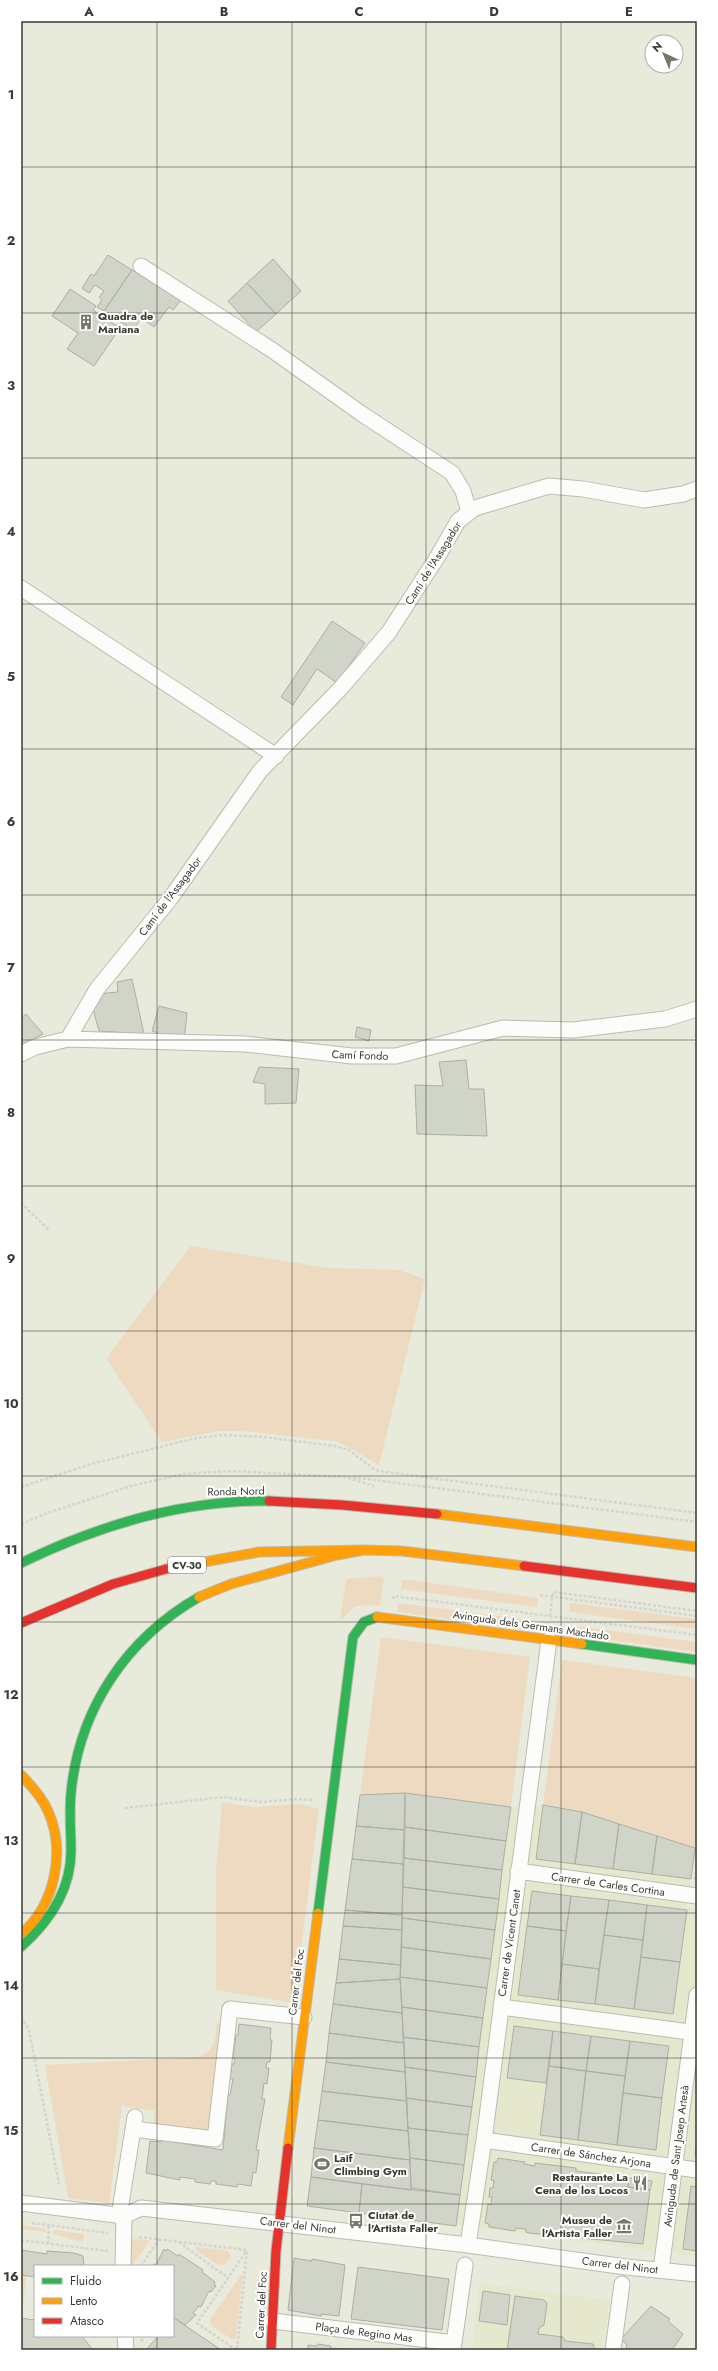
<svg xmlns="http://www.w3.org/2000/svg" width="718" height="2371" viewBox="0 0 718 2371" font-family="Jost,sans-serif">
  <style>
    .built { fill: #e6e8ce }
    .green { fill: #eedac1 }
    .building { fill: #d0d4c9; stroke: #acafa4 }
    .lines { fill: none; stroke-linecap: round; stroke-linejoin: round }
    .street-casing { stroke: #babcb0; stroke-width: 17 }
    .fast-casing { stroke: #babcb0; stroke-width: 11 }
    .slow-casing { stroke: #babcb0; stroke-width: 11 }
    .jam-casing { stroke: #babcb0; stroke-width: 11 }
    .path { stroke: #d4d4d0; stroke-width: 2.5; stroke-dasharray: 3 2; stroke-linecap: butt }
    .street { stroke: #fcfcfa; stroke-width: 15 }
    .fast { stroke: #30b455; stroke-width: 9 }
    .slow { stroke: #ff9f0a; stroke-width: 9 }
    .jam { stroke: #e5322d; stroke-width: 9 }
    .grid { fill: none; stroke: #3a3b30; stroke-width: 1; stroke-opacity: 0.55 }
    .labels { text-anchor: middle; stroke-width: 4; stroke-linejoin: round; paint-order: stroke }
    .shield { fill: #fff; stroke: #75766e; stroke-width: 1 }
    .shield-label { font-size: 10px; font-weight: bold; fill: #3a3b30 }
    .poi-label { font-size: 11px; font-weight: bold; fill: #3a3b30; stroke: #fff; text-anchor: start }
    .street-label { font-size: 11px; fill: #3a3b30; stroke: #fff }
    .neatline { fill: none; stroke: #3a3b30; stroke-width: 1.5 }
    .grid-label { font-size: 13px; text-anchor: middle; font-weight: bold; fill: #3a3b30 }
  </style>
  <rect width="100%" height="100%" fill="#e8eadb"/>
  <!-- built -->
  <path class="built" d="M405,1793L511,1807L543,1805L576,1810L695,1848L686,1907L697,1909V2256L307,2206L360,1795Z
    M480,2283L610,2300L602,2350H472Z"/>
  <!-- green -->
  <path class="green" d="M191,1246L328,1268L399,1270L425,1279L379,1465L350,1448L335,1441L242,1431H220L162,1442L107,1360L110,1353Z
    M381,1576L384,1579L380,1605L356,1606L340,1620L346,1579Z
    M402,1579L538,1598L537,1607L401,1589Z
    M398,1603L534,1621L533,1631L397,1612Z
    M570,1603L697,1619V1629L569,1612Z
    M567,1625L697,1642V1652L566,1634Z
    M381,1637L530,1657L511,1807L405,1793L360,1795Z
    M562,1660L697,1678V1829L695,1848L576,1810L543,1805Z
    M222,1802L252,1807L301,1804L319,1809L294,2003L216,1990V1871Z
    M217,2022L224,2024L209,2132L153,2124L155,2111L122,2106L109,2203L68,2198L45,2065L200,2057C215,2049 216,2039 217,2022Z
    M21,2225L46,2229L45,2232L21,2229Z
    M54,2230L84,2234L83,2242L53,2234Z
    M132,2239L148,2240L149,2242L133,2264H131L130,2241Z
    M197,2247L228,2251L231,2257L225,2265H218L196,2250Z
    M241,2275H243L236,2338L233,2340L212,2326L210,2320Z
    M21,2276H26L22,2314H21Z"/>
  <!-- building -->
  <path class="building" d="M108,255L132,270L104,311L97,307L102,300L99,297L104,291L95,285L89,293L82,288L91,274L94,276Z
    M273,259L301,291L276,314L247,283Z
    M132,270L181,300L173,310L169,307L154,327L141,318L133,330L104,311Z
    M247,283L276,314L256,332L228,301Z
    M70,289L96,306L93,310L120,328L94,366L67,349L78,333L52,316Z
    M332,621L365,643L337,683L317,669L293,705L281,697Z
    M132,979L144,1034L99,1031L92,1005L98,994L118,992L117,982Z
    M159,1006L187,1013L184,1042L152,1031Z
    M26,1014L43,1034L21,1045V1018Z
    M357,1027L371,1030L369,1041L355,1037Z
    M466,1060L469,1089H484L487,1136L417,1134L415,1085L443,1086L439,1062Z
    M259,1067L299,1069L296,1103L265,1104V1084L253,1082Z
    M405,1793L511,1807L506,1841L405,1827Z
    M405,1793L404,1830L356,1826L360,1795Z
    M543,1805L582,1812L575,1864L536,1859Z
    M582,1812L619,1824L613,1869L575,1864Z
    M619,1824L657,1836L652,1874L613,1869Z
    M356,1826L404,1830L403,1864L352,1859Z
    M405,1827L506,1841L502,1870L404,1858Z
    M657,1836L695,1848L691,1879L652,1874Z
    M404,1858L502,1870L499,1899L403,1887Z
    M352,1859L403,1864L402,1915L345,1910Z
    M403,1887L499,1899L495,1930L402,1918Z
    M532,1891L571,1896L566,1931L527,1926Z
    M571,1896L609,1900L599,1969L562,1964Z
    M609,1900L647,1905L643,1940L604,1935Z
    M647,1905L687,1910L680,1962L641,1957Z
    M345,1910L402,1915V1930L343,1926Z
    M402,1918L495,1930L491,1959L401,1947Z
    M343,1926L402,1930L401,1965L339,1959Z
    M527,1926L566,1931L558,2000L518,1995Z
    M604,1935L643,1940L634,2009L595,2004Z
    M401,1947L491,1959L487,1988L400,1977Z
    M641,1957L680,1962L673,2014L634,2009Z
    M339,1959L401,1965L400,1979L336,1983Z
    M562,1964L599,1969L595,2004L558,2000Z
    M400,1977L487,1988L483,2018L402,2007Z
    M400,1979L402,2013L333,2004L336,1983Z
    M333,2004L402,2013L404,2043L329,2033Z
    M402,2007L483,2018L479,2047L403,2037Z
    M239,2024L271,2028L270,2040H272L270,2062H267L266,2068H269L267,2084L264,2083L262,2099H265L256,2150H259L256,2173L253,2172L251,2186L238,2184L237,2187L216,2184V2181H211L210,2184L195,2182V2179L180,2177V2180L146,2173L150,2141L161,2142L162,2140L223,2150L228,2094L230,2095L233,2079H230L232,2064H234L235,2058H233L236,2035H238Z
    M514,2026L553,2031L546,2083L507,2078Z
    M553,2031L591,2036L586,2071L549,2066Z
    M329,2033L404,2043L405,2072L326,2062Z
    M591,2036L630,2041L625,2076L586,2071Z
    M403,2037L479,2047L476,2077L405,2067Z
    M630,2041L669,2046L662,2098L623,2093Z
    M326,2062L405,2072L407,2101L322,2091Z
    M549,2066L586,2071L578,2140L540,2135Z
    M405,2067L476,2077L472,2107L406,2098Z
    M586,2071L625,2076L617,2145L578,2140Z
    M322,2091L407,2101L408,2131L318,2120Z
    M623,2093L662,2098L656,2150L617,2145Z
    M406,2098L472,2107L468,2135L408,2128Z
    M318,2120L408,2131L410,2160L314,2148Z
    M408,2128L468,2135L464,2165L410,2158Z
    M697,2139V2155H695Z
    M314,2148L410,2160L411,2190L311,2177Z
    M410,2158L464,2165L460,2195L411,2188Z
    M498,2158L525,2162L524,2164L535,2166V2163L576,2168V2171L629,2178L628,2187L650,2190L643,2244L529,2233L526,2232V2229L516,2228L515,2231L489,2227V2224L485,2223L488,2204L491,2205L492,2197H489L490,2188H493L494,2181L491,2180L494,2162H497Z
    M311,2177L362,2184L359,2213L307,2206Z
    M629,2178L652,2181L650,2190L628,2187Z
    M362,2184L460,2195L456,2226L359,2213Z
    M691,2186L697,2187V2251L683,2249Z
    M164,2249L166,2251L167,2249L178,2256L179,2254L203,2270L202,2272L215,2282L214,2284L216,2286L211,2292L209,2291L201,2307L199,2306L193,2313L196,2315L185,2325L173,2317V2266H152L154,2264L156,2265Z
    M21,2250L47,2254V2251L74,2253L83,2256L84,2266H35V2277L21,2275Z
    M294,2258L312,2261V2259L345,2265L339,2316L321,2314V2316L288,2310Z
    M358,2267L449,2279L442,2330L351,2319Z
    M483,2291L510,2295L507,2325L479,2321Z
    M515,2296L544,2300L547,2303L544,2325L539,2328L538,2334L563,2337L565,2341L593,2344L595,2350H507Z
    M651,2306L670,2319L668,2321L683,2334L672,2350H629L626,2347L627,2345L621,2339Z
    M173,2317L193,2331L220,2349L146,2350L158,2336H173Z
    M21,2318L35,2320V2336H82L93,2350H21Z
    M318,2344L331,2346L330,2348L362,2350H308V2345L317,2346Z"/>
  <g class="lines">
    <defs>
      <path id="street" d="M141,266L272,350L362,414L452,473L463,491L469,512
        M21,588L276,756
        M68,1039L97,989L170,899L260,771L340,689L389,632L438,556L458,521L475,508L549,486L583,489L644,500L683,494L697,489
        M21,1054L35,1047L68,1039L245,1044L352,1056H396L503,1028L573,1030L665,1019L697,1009
        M518,1871L697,1896
        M501,2007L697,2033
        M133,2129L215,2139L230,2009L304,2017
        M484,2140L697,2170
        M21,2203L124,2216L141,2208L468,2245L626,2267L697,2274
        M119,2216L135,2117
        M468,2245L484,2140L549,1640
        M123,2266L124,2216
        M661,2270L697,1995
        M273,2321L454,2343
        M125,2336L126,2350
        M453,2350L465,2265
        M613,2350L622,2284"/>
      <path id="fast" d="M21,1563C99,1525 181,1500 269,1501
        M582,1644L697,1660
        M318,1913L353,1637L364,1622L377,1617
        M21,1947C49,1922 71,1890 71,1851C71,1831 69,1813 71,1793C79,1709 126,1639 199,1597"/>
      <path id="slow" d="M437,1514L697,1547
        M166,1569L259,1552L363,1550
        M199,1597L231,1584L337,1555L364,1550L402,1551L524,1566
        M377,1617L582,1644
        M21,1775C32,1786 42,1797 48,1811C66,1851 55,1906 21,1934
        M288,2148L318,1913"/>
      <path id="jam" d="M269,1501L342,1505L437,1514
        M524,1566L697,1588
        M21,1623L113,1584L166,1569
        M271,2350L276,2251L288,2148"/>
    </defs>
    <!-- street casing -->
    <use href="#street" class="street-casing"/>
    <!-- fast casing -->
    <use href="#fast" class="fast-casing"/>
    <!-- slow casing -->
    <use href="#slow" class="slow-casing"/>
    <!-- jam casing -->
    <use href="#jam" class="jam-casing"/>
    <!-- path -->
    <path class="path" d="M21,1203L49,1230
      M348,1478L374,1486
      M21,1487L91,1464L196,1438L223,1435L263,1437L335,1446L349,1450L375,1470L386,1472L697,1513
      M21,1524L50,1512L131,1486L184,1474L232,1471L359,1478L697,1522
      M540,1595L697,1616
      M393,1599L394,1596L697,1635
      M550,1616L553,1592L697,1611
      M125,1808L223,1797L260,1802L298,1799L313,1800
      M695,1880L697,1864
      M21,2017L29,2030L59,2184
      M32,2223L108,2233
      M139,2237L247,2250L237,2350
      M21,2240L108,2251
      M179,2242L228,2278
      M48,2244L49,2225
      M141,2266L159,2239
      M141,2341L145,2336
      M236,2350L197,2323L246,2252"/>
    <!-- street -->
    <use href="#street" class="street"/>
    <!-- fast -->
    <use href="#fast" class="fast"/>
    <!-- slow -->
    <use href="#slow" class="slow"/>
    <!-- jam -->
    <use href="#jam" class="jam"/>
  </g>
  <!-- grid -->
  <path class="grid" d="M157,21V2266M292,21V2350M426,21V2350M561,21V2350M21,167H697M21,313H697M21,458H697M21,604H697M21,749H697M21,895H697M21,1040H697M21,1186H697M21,1331H697M21,1476H697M21,1622H697M21,1767H697M21,1913H697M21,2058H697M21,2204H697M157,2336V2350"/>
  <!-- icons -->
  <defs>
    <symbol id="building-bare" viewBox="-9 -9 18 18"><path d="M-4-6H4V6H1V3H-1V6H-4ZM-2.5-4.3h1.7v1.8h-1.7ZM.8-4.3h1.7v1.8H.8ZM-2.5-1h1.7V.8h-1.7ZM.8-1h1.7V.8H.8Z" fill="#77786c" stroke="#fff" stroke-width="2.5" paint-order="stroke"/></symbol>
    <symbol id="stadium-bare" viewBox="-9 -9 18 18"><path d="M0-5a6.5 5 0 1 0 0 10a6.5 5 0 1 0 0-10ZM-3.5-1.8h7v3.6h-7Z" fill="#77786c" stroke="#fff" stroke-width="2.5" paint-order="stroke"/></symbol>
    <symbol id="restaurant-bare" viewBox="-9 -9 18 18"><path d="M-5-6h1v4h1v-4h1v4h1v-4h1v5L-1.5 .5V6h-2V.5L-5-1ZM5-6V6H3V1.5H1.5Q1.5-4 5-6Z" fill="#77786c" stroke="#fff" stroke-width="2.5" paint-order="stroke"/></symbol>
    <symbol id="bus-bare" viewBox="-9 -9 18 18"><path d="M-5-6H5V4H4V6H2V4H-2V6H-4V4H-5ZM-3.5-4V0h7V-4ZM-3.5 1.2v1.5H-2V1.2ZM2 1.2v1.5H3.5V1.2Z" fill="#77786c" stroke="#fff" stroke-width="2.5" paint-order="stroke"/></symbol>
    <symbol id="museum-bare" viewBox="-9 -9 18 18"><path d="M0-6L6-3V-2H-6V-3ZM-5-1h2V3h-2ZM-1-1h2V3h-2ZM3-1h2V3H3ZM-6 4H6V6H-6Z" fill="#77786c" stroke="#fff" stroke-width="2.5" paint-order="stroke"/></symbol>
  </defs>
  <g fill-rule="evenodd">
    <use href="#building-bare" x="75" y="311" width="22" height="22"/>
    <use href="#stadium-bare" x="311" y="2153" width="22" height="22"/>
    <use href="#restaurant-bare" x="629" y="2172" width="22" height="22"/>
    <use href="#bus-bare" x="345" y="2210" width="22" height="22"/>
    <use href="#museum-bare" x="613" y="2215" width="22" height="22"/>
  </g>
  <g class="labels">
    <!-- shield labels -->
    <rect class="shield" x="168" y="1557" width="38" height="16" rx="3"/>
    <g class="shield-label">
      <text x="187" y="1569">CV-30</text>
    </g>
    <!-- poi labels -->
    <g class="poi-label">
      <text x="98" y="320">Quadra de<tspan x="98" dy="13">Mariana</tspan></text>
      <text x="334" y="2162">Laif<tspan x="334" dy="13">Climbing Gym</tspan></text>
      <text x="628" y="2181" text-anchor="end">Restaurante La<tspan x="628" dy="13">Cena de los Locos</tspan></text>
      <text x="368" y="2219">Ciutat de<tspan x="368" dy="13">l'Artista Faller</tspan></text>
      <text x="612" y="2224" text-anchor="end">Museu de<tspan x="612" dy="13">l'Artista Faller</tspan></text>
    </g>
    <!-- street labels -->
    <g class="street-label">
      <text transform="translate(433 563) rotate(-58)" y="4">Camí de l'Assagador</text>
      <text transform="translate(170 896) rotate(-53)" y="4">Camí de l'Assagador</text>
      <text transform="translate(360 1055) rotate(2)" y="4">Camí Fondo</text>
      <text transform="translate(236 1491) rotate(-1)" y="4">Ronda Nord</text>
      <text transform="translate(531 1625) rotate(8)" y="4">Avinguda dels Germans Machado</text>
      <text transform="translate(608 1884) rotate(8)" y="4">Carrer de Carles Cortina</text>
      <text transform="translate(509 1943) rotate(-82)" y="4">Carrer de Vicent Canet</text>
      <text transform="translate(296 1982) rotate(-83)" y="4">Carrer del Foc</text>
      <text transform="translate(591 2155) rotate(8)" y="4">Carrer de Sánchez Arjona</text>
      <text transform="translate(676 2156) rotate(-83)" y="4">Avinguda de Sant Josep Artesà</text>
      <text transform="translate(298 2225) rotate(7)" y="4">Carrer del Ninot</text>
      <text transform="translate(620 2265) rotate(7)" y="4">Carrer del Ninot</text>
      <text transform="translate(261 2305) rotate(-87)" y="4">Carrer del Foc</text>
      <text transform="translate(364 2332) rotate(7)" y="4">Plaça de Regino Mas</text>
    </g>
  </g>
  <!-- border -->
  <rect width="718" height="2371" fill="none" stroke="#ffffff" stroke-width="44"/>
  <!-- legend -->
  <rect x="34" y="2265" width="140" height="72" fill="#ffffff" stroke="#b0b1ac"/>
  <rect x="42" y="2278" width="20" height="6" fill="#30b455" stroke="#b0b1ac"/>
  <text x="70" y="2285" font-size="12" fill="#3a3b30">Fluido</text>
  <rect x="42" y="2298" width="20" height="6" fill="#ff9f0a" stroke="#b0b1ac"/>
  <text x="70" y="2305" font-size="12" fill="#3a3b30">Lento</text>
  <rect x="42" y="2318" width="20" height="6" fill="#e5322d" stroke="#b0b1ac"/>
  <text x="70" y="2325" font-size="12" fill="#3a3b30">Atasco</text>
  <!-- north arrow -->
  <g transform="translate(664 54) rotate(316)"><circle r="19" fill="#ffffff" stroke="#b0b1ac"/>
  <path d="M0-3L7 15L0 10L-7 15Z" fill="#77786c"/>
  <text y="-6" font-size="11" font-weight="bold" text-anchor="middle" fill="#3a3b30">N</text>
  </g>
  <rect x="22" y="22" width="674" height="2327" class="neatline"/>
  <g class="grid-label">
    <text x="89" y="16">A</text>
    <text x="224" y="16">B</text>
    <text x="359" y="16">C</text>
    <text x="494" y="16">D</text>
    <text x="629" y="16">E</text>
    <text x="11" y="99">1</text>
    <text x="11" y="245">2</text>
    <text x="11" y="390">3</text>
    <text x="11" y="536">4</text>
    <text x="11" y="681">5</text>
    <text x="11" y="826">6</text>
    <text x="11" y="972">7</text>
    <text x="11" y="1117">8</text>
    <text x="11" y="1263">9</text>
    <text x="11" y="1408">10</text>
    <text x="11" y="1554">11</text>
    <text x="11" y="1699">12</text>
    <text x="11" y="1845">13</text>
    <text x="11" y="1990">14</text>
    <text x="11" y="2135">15</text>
    <text x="11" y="2281">16</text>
  </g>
</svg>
